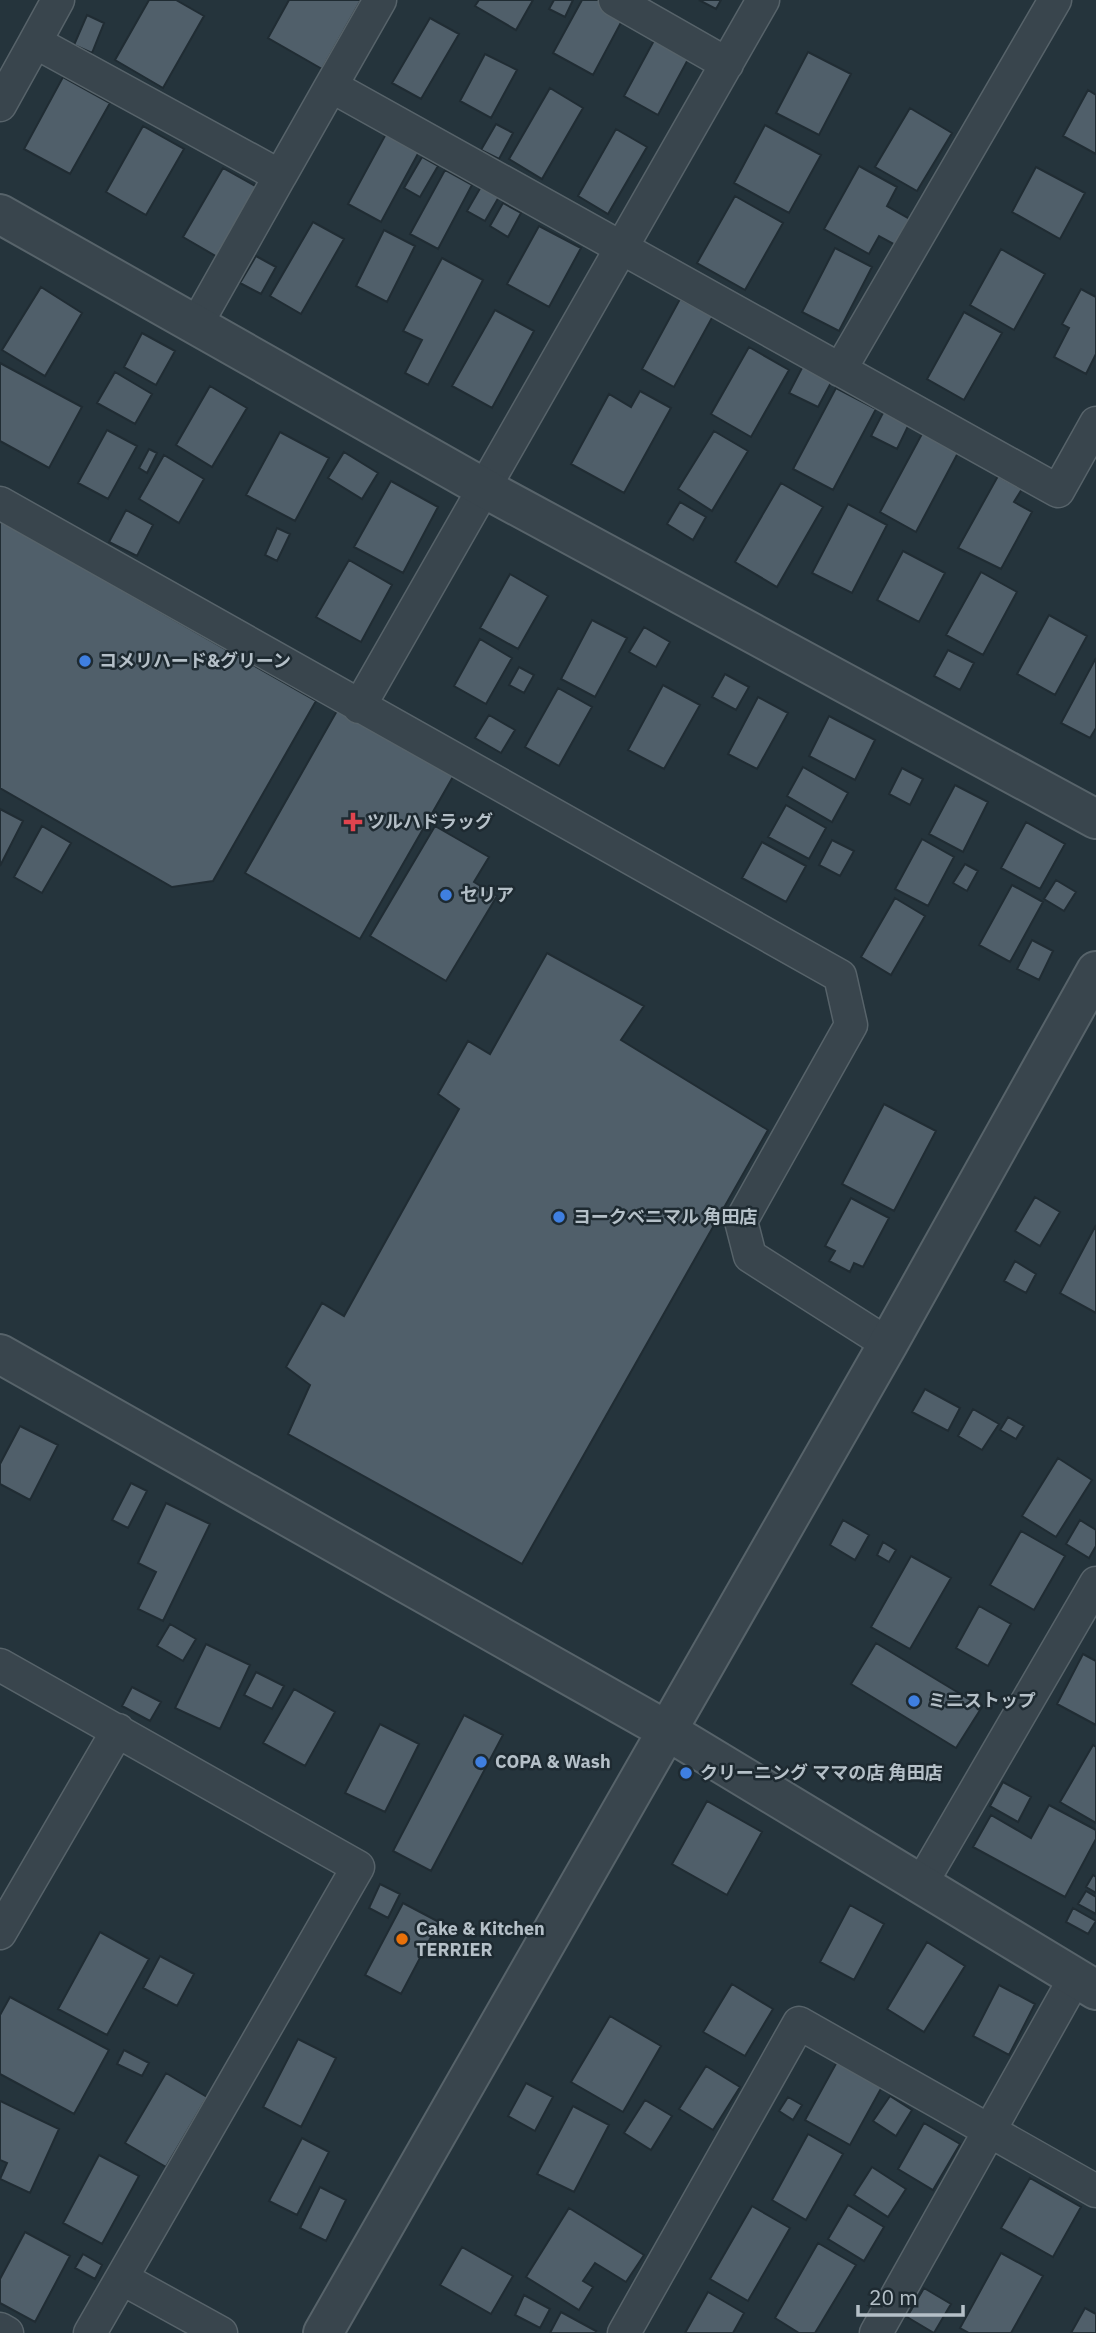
<svg xmlns="http://www.w3.org/2000/svg" width="1096" height="2333" viewBox="0 0 1096 2333" font-family="'IBM Plex Sans','Noto Sans JP',sans-serif">
  <style>
    .building { fill: #505f6a; stroke: #202c33; stroke-width: 2 }
    .lines { fill: none; stroke-linecap: round; stroke-linejoin: round }
    .minor-casing { stroke: #57636a; stroke-width: 35 }
    .tertiary-casing { stroke: #57636a; stroke-width: 42 }
    .minor { stroke: #39454d; stroke-width: 32 }
    .tertiary { stroke: #39454d; stroke-width: 38 }
    .shop-dot { fill: #3f7fe0; stroke: #1e2a31; stroke-width: 2.5 }
    .health-dot { fill: #e0444e; stroke: #1e2a31; stroke-width: 2.5 }
    .food-dot { fill: #e8710a; stroke: #1e2a31; stroke-width: 2.5 }
    .labels { text-anchor: middle; stroke-width: 5; stroke-linejoin: round; paint-order: stroke }
    .poi-label { font-size: 18px; font-weight: bold; fill: #b5c0c8; stroke: #1e2a31; text-anchor: start }
  </style>
  <rect width="100%" height="100%" fill="#25343c"/>
  <!-- building -->
  <path class="building" d="M149,0H176L204,16L163,88L115,60Z
    M289,0H361L322,69L268,38Z
    M479,0H533L516,30L475,6Z
    M554,0H573L565,17L549,9Z
    M582,0H598L625,15L593,75L553,53Z
    M699,0H721L716,9Z
    M87,15L104,23L92,53L74,45Z
    M430,18L459,34L421,99L392,83Z
    M658,33L692,52L658,115L624,96Z
    M808,52L851,74L819,135L776,113Z
    M485,54L517,70L491,118L460,101Z
    M63,77L110,103L70,174L24,149Z
    M550,88L583,108L542,179L509,159Z
    M1088,90L1096,95V154L1063,136Z
    M910,108L952,133L917,191L875,167Z
    M496,124L513,133L499,159L481,150Z
    M765,125L821,155L789,213L734,183Z
    M143,126L184,149L146,215L106,192Z
    M616,129L647,147L608,214L578,196Z
    M387,132L420,150L381,222L348,204Z
    M422,157L438,166L420,197L404,188Z
    M859,166L897,187L887,206L913,221L899,247L879,236L869,254L824,229Z
    M1036,167L1085,193L1060,239L1012,212Z
    M223,168L259,188L219,258L183,237Z
    M445,170L472,185L438,249L410,234Z
    M482,185L500,195L485,221L467,211Z
    M735,196L783,223L745,290L697,263Z
    M503,203L521,213L508,237L490,226Z
    M313,222L344,239L301,314L270,296Z
    M539,226L581,248L549,307L507,284Z
    M384,230L415,246L387,302L356,286Z
    M835,248L872,267L839,331L802,312Z
    M1001,249L1045,274L1014,330L970,305Z
    M256,256L276,267L261,294L240,283Z
    M442,258L483,280L428,385L405,373L422,340L403,331Z
    M41,287L82,313L45,376L2,350Z
    M1081,289L1096,297V354L1086,374L1054,357L1069,328L1062,324Z
    M680,299L713,316L674,387L642,369Z
    M495,310L534,331L492,408L452,386Z
    M964,312L1002,333L964,400L927,379Z
    M142,333L175,351L156,385L124,367Z
    M749,347L789,370L751,437L711,414Z
    M0,363L82,407L49,468L0,441Z
    M804,364L833,379L818,407L789,393Z
    M115,372L152,394L135,424L97,403Z
    M210,386L247,408L212,467L176,445Z
    M836,388L876,409L833,490L793,469Z
    M640,391L671,408L624,493L571,464L609,394L631,407Z
    M886,407L911,420L897,449L871,436Z
    M107,430L137,446L108,499L78,483Z
    M714,431L748,451L712,511L678,489Z
    M280,432L329,458L295,521L246,495Z
    M923,432L959,451L916,532L880,512Z
    M149,449L157,453L147,473L139,468Z
    M344,452L378,473L362,499L328,478Z
    M164,455L204,479L179,523L139,499Z
    M998,476L1022,489L1014,502L1032,512L1001,569L958,548Z
    M391,481L438,507L403,573L354,547Z
    M781,483L823,507L777,587L735,562Z
    M680,502L706,517L693,540L667,524Z
    M848,504L887,525L852,593L812,573Z
    M126,510L153,525L137,556L109,542Z
    M0,520L316,701L213,881L172,887L0,788Z
    M277,528L290,534L277,561L265,555Z
    M903,551L945,573L919,622L877,600Z
    M349,560L392,585L361,642L316,617Z
    M981,572L1017,592L983,655L946,635Z
    M510,574L548,596L518,649L480,628Z
    M1049,615L1087,636L1055,695L1017,674Z
    M592,620L627,638L595,697L561,679Z
    M644,627L670,642L656,667L629,652Z
    M480,639L512,658L486,704L454,686Z
    M948,650L974,663L960,690L934,676Z
    M1096,658V728L1090,738L1061,723Z
    M519,667L534,675L524,693L509,685Z
    M725,674L749,687L736,710L712,697Z
    M663,685L700,705L664,769L628,750Z
    M558,688L592,707L559,766L525,747Z
    M758,697L788,713L757,769L728,754Z
    M338,709L454,775L360,939L245,873Z
    M489,715L515,730L501,753L475,738Z
    M829,716L875,740L855,780L809,756Z
    M803,767L848,793L832,822L787,796Z
    M902,768L923,779L910,805L889,794Z
    M955,785L988,802L963,852L929,834Z
    M786,805L826,828L809,859L768,837Z
    M0,809L23,821L0,866Z
    M1026,822L1065,844L1040,889L1001,868Z
    M42,826L71,843L42,893L14,877Z
    M435,826L489,857L474,882L497,896L446,981L370,936Z
    M922,839L954,857L928,906L895,889Z
    M832,840L854,851L840,876L819,865Z
    M762,842L806,866L786,902L742,878Z
    M965,864L978,871L967,891L953,883Z
    M1056,880L1076,892L1064,911L1044,899Z
    M1012,885L1043,902L1010,962L979,945Z
    M895,898L925,916L891,975L861,957Z
    M1032,940L1053,951L1039,980L1017,969Z
    M547,953L644,1006L621,1040L768,1130L522,1564L288,1434L310,1385L286,1367L322,1303L344,1316L459,1109L438,1094L468,1041L490,1054Z
    M884,1104L936,1131L894,1211L842,1184Z
    M1035,1197L1060,1212L1040,1246L1015,1231Z
    M851,1198L889,1218L863,1267L854,1263L850,1272L829,1261L835,1251L825,1246Z
    M1096,1225V1313L1060,1293Z
    M1015,1261L1036,1274L1026,1293L1004,1281Z
    M925,1389L960,1408L948,1431L912,1412Z
    M973,1409L999,1424L982,1450L958,1436Z
    M1008,1417L1024,1426L1016,1439L1000,1430Z
    M20,1426L58,1445L30,1500L0,1484V1464Z
    M1058,1458L1092,1480L1056,1537L1022,1516Z
    M131,1483L147,1491L128,1528L112,1520Z
    M166,1503L210,1524L163,1621L138,1609L156,1572L138,1563Z
    M843,1520L869,1535L855,1560L830,1545Z
    M1080,1520L1096,1530V1546L1089,1558L1066,1544Z
    M1021,1531L1065,1556L1034,1610L990,1585Z
    M883,1542L896,1550L889,1562L877,1555Z
    M911,1556L951,1578L910,1649L871,1627Z
    M979,1606L1011,1624L988,1666L956,1648Z
    M170,1624L196,1639L183,1661L157,1646Z
    M876,1643L982,1707L956,1748L851,1684Z
    M206,1644L250,1665L220,1729L175,1708Z
    M1083,1654L1096,1661V1725L1057,1704Z
    M256,1672L284,1686L272,1709L244,1695Z
    M132,1687L161,1702L150,1721L122,1706Z
    M294,1689L335,1712L305,1766L263,1743Z
    M464,1715L503,1735L431,1871L393,1851Z
    M380,1724L419,1744L385,1812L345,1793Z
    M1093,1745L1096,1747V1823L1060,1802Z
    M1003,1782L1031,1797L1018,1822L990,1806Z
    M707,1801L762,1832L727,1895L672,1864Z
    M1049,1805L1096,1830V1839L1065,1897L973,1847L991,1815L1031,1838Z
    M1093,1875L1096,1877V1893L1086,1887Z
    M380,1884L400,1894L388,1918L369,1908Z
    M1086,1891L1096,1897V1914L1078,1904Z
    M403,1903L439,1922L401,1994L365,1975Z
    M850,1905L884,1924L854,1980L820,1962Z
    M1073,1908L1096,1921L1088,1934L1066,1922Z
    M100,1932L149,1959L107,2035L58,2009Z
    M927,1942L965,1966L924,2032L887,2009Z
    M160,1956L194,1974L177,2006L143,1988Z
    M732,1984L773,2009L745,2056L703,2032Z
    M999,1985L1035,2004L1009,2055L973,2036Z
    M10,1997L109,2050L74,2114L0,2074V2015Z
    M610,2016L661,2046L623,2112L571,2082Z
    M298,2039L336,2058L301,2127L263,2107Z
    M124,2050L149,2063L142,2076L117,2064Z
    M838,2060L883,2085L850,2145L805,2120Z
    M706,2066L740,2087L713,2130L679,2109Z
    M166,2073L207,2097L166,2167L125,2143Z
    M526,2083L553,2097L535,2131L508,2116Z
    M890,2096L912,2110L896,2136L873,2121Z
    M788,2097L802,2105L793,2120L779,2111Z
    M645,2100L672,2116L651,2150L624,2133Z
    M0,2101L59,2129L30,2193L0,2179L7,2163L0,2160Z
    M573,2106L609,2125L574,2192L537,2174Z
    M924,2123L960,2144L933,2190L898,2169Z
    M808,2134L843,2154L806,2220L772,2200Z
    M302,2138L329,2152L297,2215L269,2201Z
    M99,2155L139,2176L102,2244L63,2223Z
    M872,2167L906,2189L888,2217L854,2195Z
    M1030,2178L1081,2207L1053,2257L1001,2228Z
    M320,2187L346,2200L326,2241L300,2228Z
    M848,2205L884,2227L864,2261L828,2239Z
    M752,2206L790,2228L748,2301L710,2279Z
    M569,2208L644,2255L626,2282L595,2263L583,2281L593,2287L579,2310L526,2277Z
    M25,2232L70,2256L35,2322L0,2303V2279Z
    M818,2243L856,2265L815,2333H799L775,2318Z
    M462,2247L513,2276L491,2314L440,2285Z
    M1001,2253L1043,2276L1011,2333H969L960,2328Z
    M83,2254L102,2265L95,2279L75,2268Z
    M924,2288L951,2304L934,2333L907,2317Z
    M708,2292L744,2313L733,2333H685Z
    M524,2295L550,2309L540,2328L515,2315Z
    M1085,2308L1096,2314V2333H1071Z
    M561,2312L596,2331L595,2333H550Z"/>
  <g class="lines">
    <defs>
      <path id="minor" d="M58,0L35,42L280,176L331,86L1058,491L1096,423
        M615,0L727,64
        M331,86L380,0
        M0,105L35,42
        M196,325L280,176
        M840,370L1055,0
        M0,503L840,976L851,1025L741,1221L750,1256L888,1344
        M359,707L763,0
        M0,1665L358,1867L90,2333
        M921,1884L1096,1583
        M0,1933L118,1730
        M123,2279L221,2333
        M0,2329L7,2333
        M624,2333L799,2023L1096,2191
        M876,2333L1075,1978"/>
      <path id="tertiary" d="M0,214L484,488L1096,819
        M0,1354L666,1730L1096,1990
        M323,2333L888,1344L1096,971"/>
    </defs>
    <!-- minor casing -->
    <use href="#minor" class="minor-casing"/>
    <!-- tertiary casing -->
    <use href="#tertiary" class="tertiary-casing"/>
    <!-- minor -->
    <use href="#minor" class="minor"/>
    <!-- tertiary -->
    <use href="#tertiary" class="tertiary"/>
  </g>
  <!-- markers -->
  <g class="shop-dot">
    <circle cx="85" cy="661" r="7"/>
    <circle cx="446" cy="895" r="7"/>
    <circle cx="559" cy="1217" r="7"/>
    <circle cx="914" cy="1701" r="7"/>
    <circle cx="481" cy="1762" r="7"/>
    <circle cx="686" cy="1773" r="7"/>
  </g>
  <path class="health-dot" d="M349.5 811.5h7v7h7v7h-7v7h-7v-7h-7v-7h7z"/>
  <circle class="food-dot" cx="402" cy="1939" r="7"/>
  <g class="labels">
    <!-- poi labels -->
    <g class="poi-label">
      <text x="99" y="667">コメリハード&amp;グリーン</text>
      <text x="367" y="828">ツルハドラッグ</text>
      <text x="460" y="901">セリア</text>
      <text x="573" y="1223">ヨークベニマル 角田店</text>
      <text x="928" y="1707">ミニストップ</text>
      <text x="495" y="1768">COPA &amp; Wash</text>
      <text x="700" y="1779">クリーニング ママの店 角田店</text>
      <text x="416" y="1935">Cake &amp; Kitchen<tspan x="416" dy="21">TERRIER</tspan></text>
    </g>
  </g>
  <!-- scale -->
  <path d="M858 2305v10h105v-10" fill="none" stroke="#b5c0c8" stroke-width="3.5"/>
  <text x="869" y="2305" font-size="21" fill="#b5c0c8" stroke="#1e2a31" stroke-width="5" paint-order="stroke">20 m</text>
</svg>
